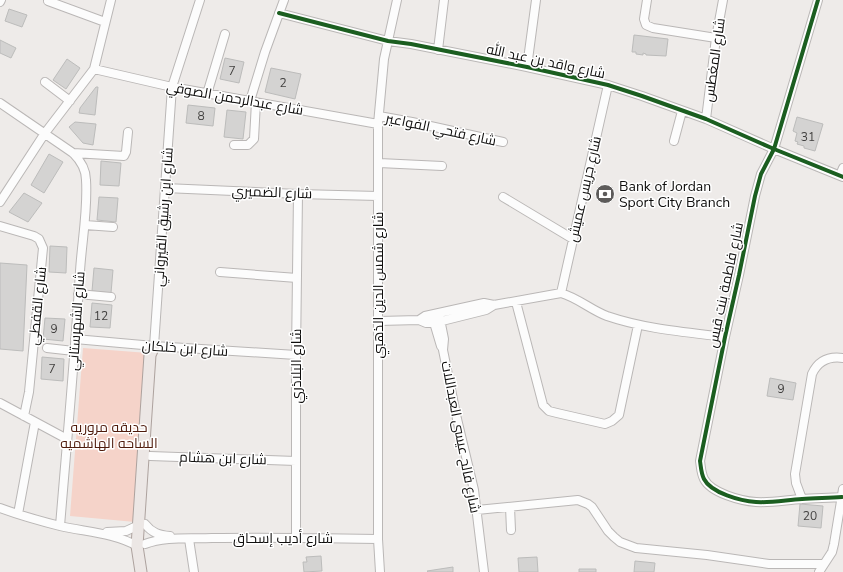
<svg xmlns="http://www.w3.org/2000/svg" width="843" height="572" viewBox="0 0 843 572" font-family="'Nunito Sans',Cairo,sans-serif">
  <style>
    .green { fill: #f5d3c9 }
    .building { fill: #d4d3d2; stroke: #bcbcbb }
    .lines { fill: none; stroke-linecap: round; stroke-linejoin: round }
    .minor-casing { stroke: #bab7b6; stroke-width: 10 }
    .major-casing { stroke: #ada29e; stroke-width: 13 }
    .minor { stroke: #fcfcfc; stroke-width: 8 }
    .major { stroke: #ece7e5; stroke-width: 11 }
    .cycleway-casing { stroke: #fff; stroke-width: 6 }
    .cycleway { stroke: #1b5e20; stroke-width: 4 }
    .labels { text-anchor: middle; stroke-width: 3; stroke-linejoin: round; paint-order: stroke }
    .number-label { font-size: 12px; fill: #403f3e }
    .street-label { font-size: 14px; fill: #0f0e0d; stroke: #fff }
    .poi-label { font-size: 14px; fill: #0f0e0d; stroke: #fff; text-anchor: start }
    .park-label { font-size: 14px; fill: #4f1b0c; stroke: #fff }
  </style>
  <rect width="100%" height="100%" fill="#eeebe9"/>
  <!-- green -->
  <path class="green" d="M83,348L148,353L135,522L70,516Z"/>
  <!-- building -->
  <path class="building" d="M9,9L27,15L22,27L5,21Z
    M634,35L668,39L666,56L646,55V54L643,53V55L636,54V52H632Z
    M0,40L16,48L11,58L0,53Z
    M225,58L244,62L239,83L220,79Z
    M67,59L80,68L66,89L53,80Z
    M271,68L301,74L295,99L265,92Z
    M96,87H98L95,115L79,113L80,108Z
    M188,105L215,108L213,126L186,123Z
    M227,110L246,112L243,139L224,137Z
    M797,117L823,124L815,151L804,148V146L797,144L798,142L795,141L797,133L793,131Z
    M75,122L96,124L93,145L83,143L69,127Z
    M49,154L63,162L44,193L31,185Z
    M101,161L121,163L119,186L100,185Z
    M24,193L42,203L28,222L9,212Z
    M99,197L118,198L116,222L97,220Z
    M50,246L67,247L66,273L49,272Z
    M0,263L27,265L23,351L0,349Z
    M94,268L113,270L111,293L92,291Z
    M92,303L112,305L110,328L90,327Z
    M45,318L65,319L63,341L43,339Z
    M42,357L64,359L63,381L41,379Z
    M770,378L796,383L793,400L767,396Z
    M800,504L823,506L821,528L798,526Z
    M321,556L322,571L304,572L303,562H307L306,557Z
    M537,557L538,572H519L518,558Z
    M635,561L655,563L654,572H634Z
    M453,567V572H428L427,571Z
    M579,569H596V572H579Z"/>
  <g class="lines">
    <defs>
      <path id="minor" d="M647,0L644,19L646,25L653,28L716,38
        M818,0L774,149L761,174L755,196L739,275L725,337L700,461C701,467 701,473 704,479C711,493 741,501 756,502C771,503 786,500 802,499C815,498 828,498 842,497
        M48,1L105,22
        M0,2L1,0
        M279,13L388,41L411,44L527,67L608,85L642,96L706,119L774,149L843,177
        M438,50L444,0
        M527,67L536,0
        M94,69L172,87L378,124
        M45,82L70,101
        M207,94L225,34
        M250,101L265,52L284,0
        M0,103L73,153C80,160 86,170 86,180C88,210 82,240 80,271C75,356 67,441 60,526
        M379,116L412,122L503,142
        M706,119L716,38L723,0
        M674,141L682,111
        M234,145H248L254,139L256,102
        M73,153L124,156L126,152L128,132
        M379,163L442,166
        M840,175L843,168
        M165,188L298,194L378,196
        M503,197L573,239
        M0,202L45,133L94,69L111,0
        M85,225L113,227
        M0,226L34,236L39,239L43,248L29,392L24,416
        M220,272L297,278
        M561,293L608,85
        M78,294L111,297
        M516,302L543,405L549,411L557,413L605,424L612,421L619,415L638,325
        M439,314L444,339L443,350L457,419L474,490L484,572
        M433,319L441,346
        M419,320L425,316L484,303L494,305L561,293C578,298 591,310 607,316C645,329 685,332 725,337
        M379,321L419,320L426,323H434L486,310L494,305
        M75,339L154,346L296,355
        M154,346L172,87L200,0
        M47,348L74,351
        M0,403L67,439
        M150,456L296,461
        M802,499L796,483L795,474L812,374C818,361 829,356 843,358
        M510,507L511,530
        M0,508C19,515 40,521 60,526C86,532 114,533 137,546
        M477,510L578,500L588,504L592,507L608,531L614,537L620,542L636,548L707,555L769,564H823
        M18,514L35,422
        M145,524C152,533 159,535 170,536
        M107,532L126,531L139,525
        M296,538V355L298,194
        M189,539L194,572
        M145,544C165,536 190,539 212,538C267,537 323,538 378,539
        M380,572L378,539V124L384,59L397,0
        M819,572L832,552L834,544L843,489"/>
      <path id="major" d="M141,572L137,546L150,355L154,346"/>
    </defs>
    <!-- minor casing -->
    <use href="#minor" class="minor-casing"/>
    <!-- major casing -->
    <use href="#major" class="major-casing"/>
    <!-- minor -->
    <use href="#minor" class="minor"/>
    <!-- major -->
    <use href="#major" class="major"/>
    <defs>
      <path id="cycleway" d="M818,0L774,149L761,174L755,196L739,275L725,337L700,461C701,467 701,473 704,479C711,493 741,501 756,502C771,503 786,500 802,499C815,498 828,498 842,497
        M279,13L388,41L411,44L527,67L608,85L642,96L706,119L774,149L843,177"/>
    </defs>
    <!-- cycleway casing -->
    <use href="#cycleway" class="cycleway-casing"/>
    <!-- cycleway -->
    <use href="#cycleway" class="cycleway"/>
  </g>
  <!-- icons -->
  <defs>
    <symbol id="bank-disc" viewBox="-11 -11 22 22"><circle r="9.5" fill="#5d5b5a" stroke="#fff"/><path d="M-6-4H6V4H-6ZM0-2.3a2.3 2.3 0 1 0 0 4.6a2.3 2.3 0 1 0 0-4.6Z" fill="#fff"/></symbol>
  </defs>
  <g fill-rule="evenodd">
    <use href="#bank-disc" x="594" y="183" width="22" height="22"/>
  </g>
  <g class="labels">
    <!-- number labels -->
    <g class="number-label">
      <text x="232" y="75">7</text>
      <text x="283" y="87">2</text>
      <text x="201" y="120">8</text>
      <text x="808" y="141">31</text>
      <text x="101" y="320">12</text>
      <text x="54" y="333">9</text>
      <text x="52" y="373">7</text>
      <text x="781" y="393">9</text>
      <text x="810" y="520">20</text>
    </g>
    <!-- street labels -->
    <g class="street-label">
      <text transform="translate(714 60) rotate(-82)" y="5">شارع المغطس</text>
      <text transform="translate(546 61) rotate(12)" y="5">شارع واقد بن عبد الله</text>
      <text transform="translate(235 98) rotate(10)" y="5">شارع عبدالرحمن الصوفي</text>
      <text transform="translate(441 129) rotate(12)" y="5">شارع فتحي الفواعير</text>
      <text transform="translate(584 189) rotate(-77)" y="5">شارع جريس عميش</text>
      <text transform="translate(272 192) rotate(2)" y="5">شارع الضميري</text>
      <text transform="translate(163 217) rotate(-86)" y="5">شارع ابن رشيق القيرواني</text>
      <text transform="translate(378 285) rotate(-90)" y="5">شارع شمس الدين الذهبي</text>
      <text transform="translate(725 285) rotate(-78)" y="5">شارع فاطمة بنت قيس</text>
      <text transform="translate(37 306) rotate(-84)" y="5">شارع القفطي</text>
      <text transform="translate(76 321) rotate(-86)" y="5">شارع الشهرستاني</text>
      <text transform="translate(185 348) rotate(4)" y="5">شارع ابن خلكان</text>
      <text transform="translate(296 366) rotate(-90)" y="5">شارع البلاذري</text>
      <text transform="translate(461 437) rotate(79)" y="5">شارع فالح عيسى العبداللات</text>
      <text transform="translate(223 458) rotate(2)" y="5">شارع ابن هشام</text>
      <text x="283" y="543">شارع أديب إسحاق</text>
    </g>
    <!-- poi labels -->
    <g class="poi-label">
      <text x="619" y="191">Bank of Jordan<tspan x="619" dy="16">Sport City Branch</tspan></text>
    </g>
    <!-- park labels -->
    <g class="park-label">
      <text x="109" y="432">حديقه مروريه<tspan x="109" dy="16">الساحه الهاشميه</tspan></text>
    </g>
  </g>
</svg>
